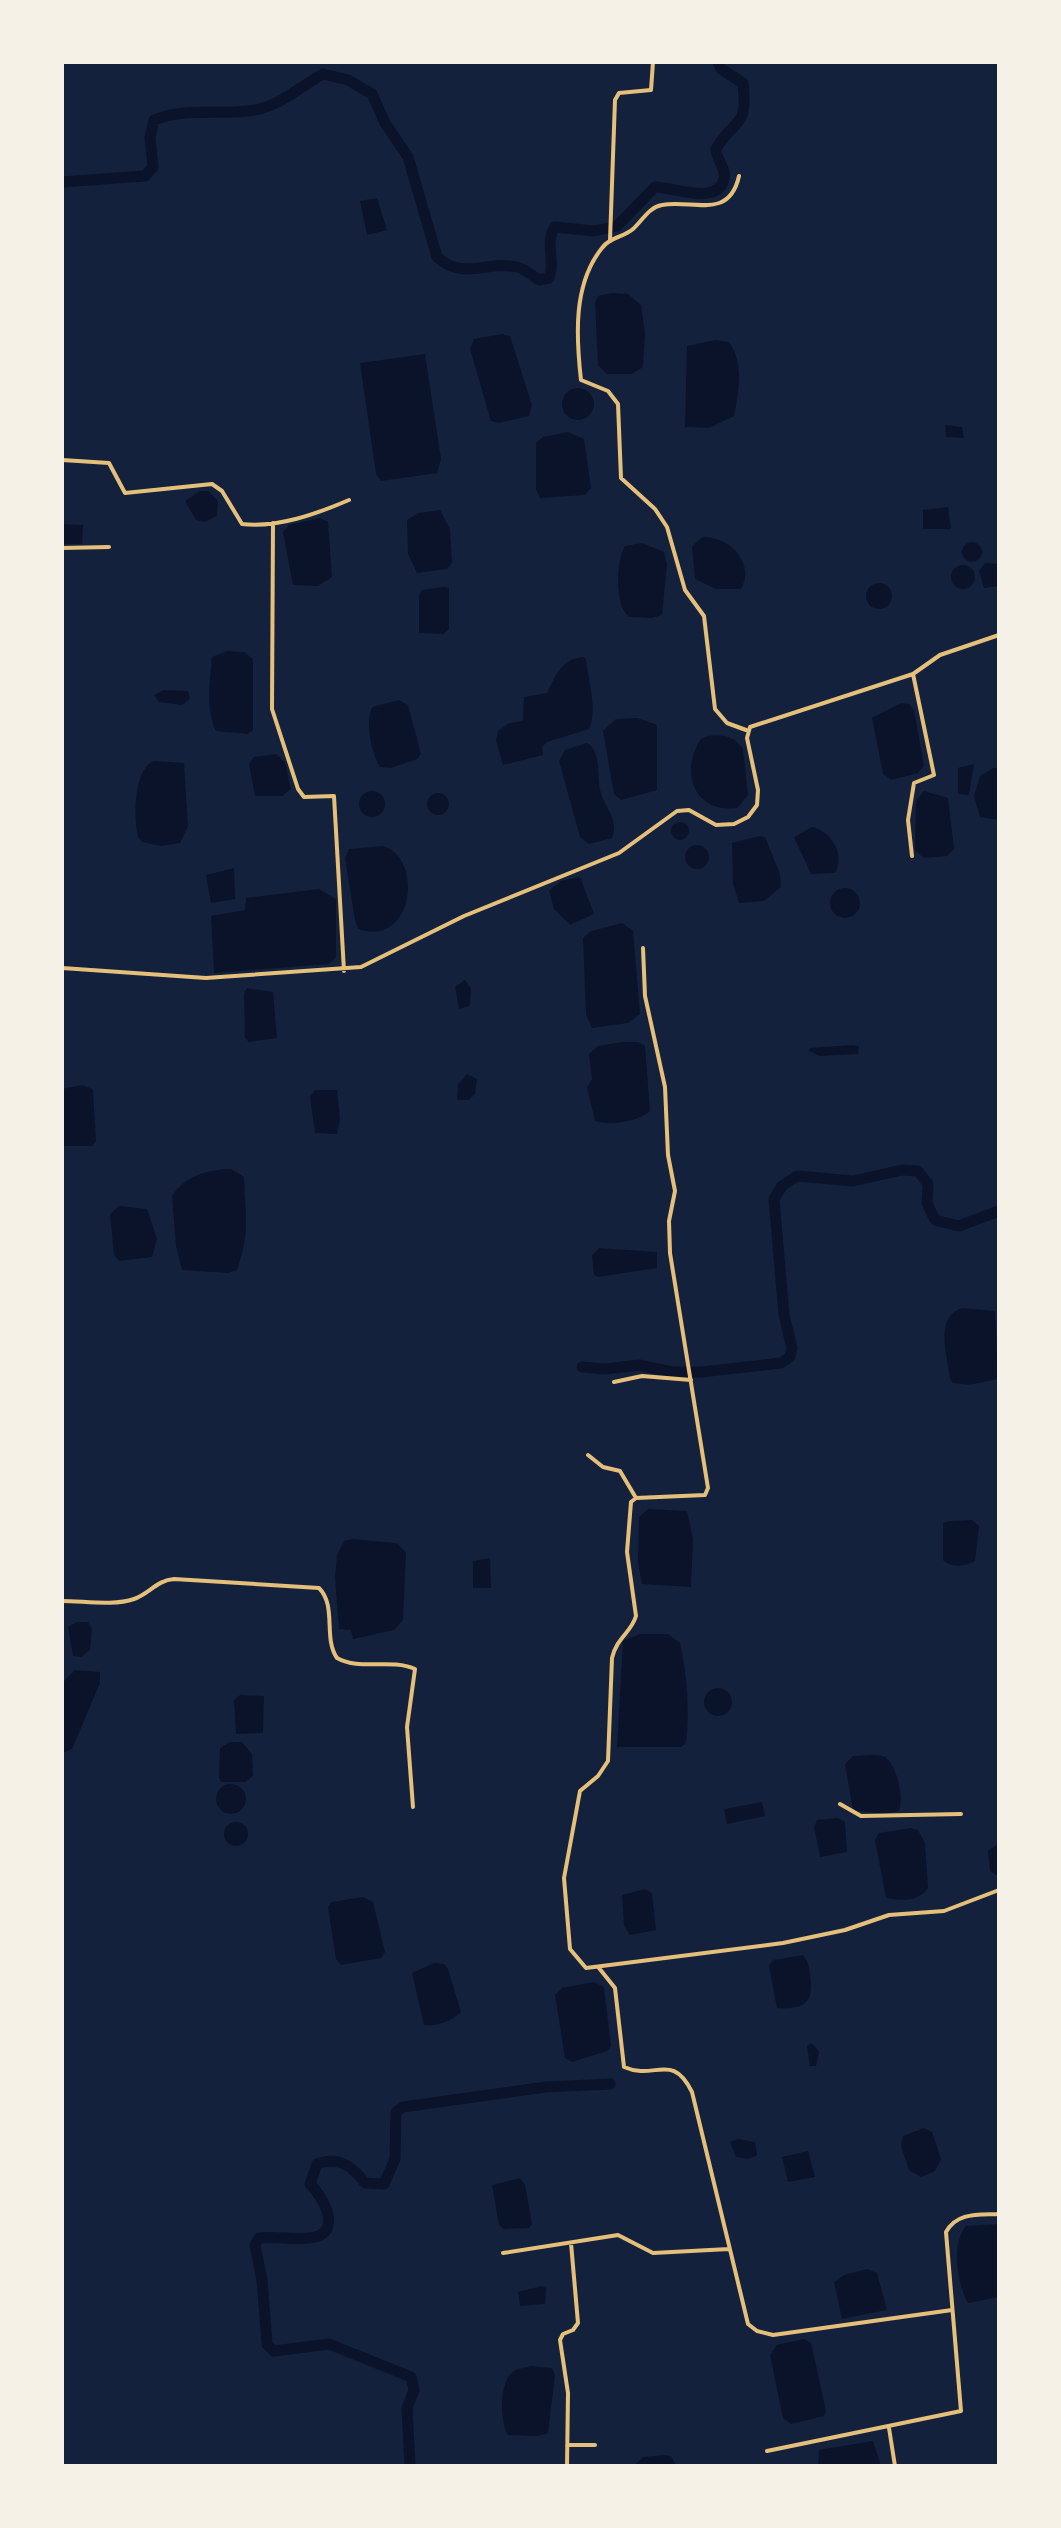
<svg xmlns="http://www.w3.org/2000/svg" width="1061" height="2528" viewBox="0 0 1061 2528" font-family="'Fira Sans Condensed',sans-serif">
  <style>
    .water { fill: #0b132b }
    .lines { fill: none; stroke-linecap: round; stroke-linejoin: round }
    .canal { stroke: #0b132b; stroke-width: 11 }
    .minor { stroke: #e5c07b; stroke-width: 4 }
  </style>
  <rect width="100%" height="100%" fill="#14213d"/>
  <!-- water -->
  <path class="water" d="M377,198L387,230L367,235L360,201Z
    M612,293L628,294L641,305L645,333L643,367L632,374H607L598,365L595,302L598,296Z
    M502,334L510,336L532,405L529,416L499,423L491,421L470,349L474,339Z
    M715,340L729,342C744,363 739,391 734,416L709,428L685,427L687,346Z
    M425,354L441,459L437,473L381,481L376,474L360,363Z
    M562 404a16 16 0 1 1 32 0a16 16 0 1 1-32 0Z
    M945,425L962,427L964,438L946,437Z
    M568,432L584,439L591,488L585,495L540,498L536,490V443L543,437Z
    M200,491H208L218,501L217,516L205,522L196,520L185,501Z
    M948,507L951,529H923V510Z
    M440,510L450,529L452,563L447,569L417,573L408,554L407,520L419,513Z
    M320,518L328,522L332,577L318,586L293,585L283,532L289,525Z
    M62,524L83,525L82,544H62Z
    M703,537C729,536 756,563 741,589H716L695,579L692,546Z
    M962 552a10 10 0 1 1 20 0a10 10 0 1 1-20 0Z
    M642,543L664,552L667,564L662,615L652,618L629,617C614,605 616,561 625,546Z
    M985,563L999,564V586L984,588L979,571Z
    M951 577a12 12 0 1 1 24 0a12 12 0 1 1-24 0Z
    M866 596a13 13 0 1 1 26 0a13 13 0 1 1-26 0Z
    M444,587L449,588V629L443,634L419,633V595L422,590Z
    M227,651L244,652L253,659V730L248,734L216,731C205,708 210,682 212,657Z
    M583,657L586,659C588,679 598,711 589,729L547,742L542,747L543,755L503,765L496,740L498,731L509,723L523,721L524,697L547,693C556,675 561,659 583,657Z
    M164,690L188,691L190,699L182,705L159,702L154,695Z
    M399,700L408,705L421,754L417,759L391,768L380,767C371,753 365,722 372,707Z
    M901,703L909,704L914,710L924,766L918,773L891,780L883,774L872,718Z
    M637,718L657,725V790L621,800L614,794L603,731L616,719Z
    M708,736C722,734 735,736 743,749L748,795L737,808C694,814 679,771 701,739Z
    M587,743C602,752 597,775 600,790C604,807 620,821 612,838L589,844L580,837L559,761L565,750Z
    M276,754L285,762L291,789L282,796H255L249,764L254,757Z
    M154,761L184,763L188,826L180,843L160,846L142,842L138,837C133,817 134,768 154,761Z
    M974,764L969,795L958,794V768Z
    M993,768H999V820L980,817L974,796L980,776Z
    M924,791L948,798L954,849L947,856L924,858L915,851L916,801Z
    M359 804a13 13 0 1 1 26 0a13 13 0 1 1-26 0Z
    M427 804a11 11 0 1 1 22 0a11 11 0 1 1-22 0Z
    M671 831a9 9 0 1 1 18 0a9 9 0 1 1-18 0Z
    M812,827C831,830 846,856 835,873L811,874L794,837Z
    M759,836L765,837L780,874L781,887L764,901L739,903L733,884L732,843Z
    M685 857a12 12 0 1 1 24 0a12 12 0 1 1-24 0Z
    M383,846C424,858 414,948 358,929L355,920L345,858L349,849Z
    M234,868L235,899L211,903L206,875Z
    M580,877L594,914L570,925L554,909L549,891L561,881Z
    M830 903a15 15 0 1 1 30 0a15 15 0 1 1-30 0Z
    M319,889L336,899V957L329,964L214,973L211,916L245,910L246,898Z
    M622,923L633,931L640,1014L628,1023L592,1028L586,1015L583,938L591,931Z
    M465,980L471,989L470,1006L459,1009L455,987Z
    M247,988L273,992L277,1038L249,1042L245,1038L244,994Z
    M622,1042H638L645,1046L650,1111C638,1122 610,1126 595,1121L587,1088L592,1079L589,1054L598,1046Z
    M852,1045L859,1046L858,1054L820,1056L809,1051L810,1048Z
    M467,1074L477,1079L475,1094L469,1100H457L458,1084Z
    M82,1085L93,1089L96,1141L92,1146H62V1089Z
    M315,1090H337L340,1120L337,1134L315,1133L310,1097Z
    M231,1169L244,1177C245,1215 251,1230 237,1270L228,1273L182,1270L176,1246L172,1196C185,1176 208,1169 231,1169Z
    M119,1206L147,1209L157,1239L152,1257L119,1261L114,1255L110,1214Z
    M599,1248L657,1252V1268L598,1277L594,1275L592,1255Z
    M963,1308L995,1311L998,1379L969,1385L953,1383L950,1378C947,1354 934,1316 963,1308Z
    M648,1509L687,1511L693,1539L691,1587L642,1584L638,1563L639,1517Z
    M949,1521L972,1520L979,1526L975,1561C966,1567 950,1568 943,1560V1523Z
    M352,1539L396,1543L406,1552L403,1620L394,1630L353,1639L351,1630L339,1629L335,1578L337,1555L344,1541Z
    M490,1558L491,1588H473V1561Z
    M77,1622H88L92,1630L90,1650L81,1657L73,1656L68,1627Z
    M640,1634H668L680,1643C687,1676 690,1709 686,1743L681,1747H617L623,1641Z
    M75,1670L100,1672V1683L72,1749L62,1753V1683Z
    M704 1702a14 14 0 1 1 28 0a14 14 0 1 1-28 0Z
    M240,1695L264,1696L263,1733L236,1734L234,1700Z
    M230,1742H242L252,1754L253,1776L245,1782H221L219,1778L220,1748Z
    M853,1756C862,1756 877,1753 885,1757C897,1765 904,1798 899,1811L884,1814L853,1810L845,1764Z
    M216 1799a15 15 0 1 1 30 0a15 15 0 1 1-30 0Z
    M762,1802L765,1816L727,1824L724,1809Z
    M838,1818L845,1822L847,1852L820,1857L814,1827L817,1820Z
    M224 1834a12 12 0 1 1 24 0a12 12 0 1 1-24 0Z
    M911,1828L918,1830L925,1843L928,1888C918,1902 902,1901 886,1898L875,1840L879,1833Z
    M999,1843V1874L996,1875L990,1871L988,1851Z
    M645,1889L652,1893L656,1930L630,1935L624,1926L622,1895Z
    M363,1897L373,1902L385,1952L381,1958L341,1965L336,1959L328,1907L332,1902Z
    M803,1955C808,1961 809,1966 810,1974C814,2002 806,2010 777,2008L769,1966L773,1960Z
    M434,1963L444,1964L448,1969L461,2012C452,2021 436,2027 424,2025L412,1973Z
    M594,1982L604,1987L611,2046L607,2051L572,2062L565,2058L555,1995L562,1988Z
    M812,2043L819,2052L816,2066H810L807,2046Z
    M924,2128L932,2132L941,2159L935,2171L921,2177L909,2170L901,2146L903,2136Z
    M738,2139L755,2142L757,2155L749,2159L736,2157L730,2142Z
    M808,2151L815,2177L788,2182L782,2157Z
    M520,2178L525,2185L532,2224L529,2228L503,2229L499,2225L492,2185Z
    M999,2224V2297L968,2303C957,2284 951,2244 966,2226Z
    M867,2269L877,2273L887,2310L842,2319L834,2282L844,2275Z
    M542,2286L546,2288L545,2304L520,2306L518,2292Z
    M804,2339L811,2343L826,2411L824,2416L791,2424L783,2418L770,2355L777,2345Z
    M531,2366L552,2368L555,2375L548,2433L538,2436L508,2435C500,2422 500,2391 508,2377C513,2369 523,2368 531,2366Z
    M873,2441L881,2466H818L819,2450Z
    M665,2455L671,2456L676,2466H634L643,2457Z"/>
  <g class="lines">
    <!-- canal -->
    <path class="canal" d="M62,182L145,176L153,167L150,138L154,120C186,107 222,116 255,110C281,105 301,86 323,74L348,80L372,94L385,123L408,157L437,257C463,281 488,260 517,267C525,269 532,275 539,280L549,278C556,261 544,242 555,227L594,231L617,226L655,187C672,187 718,206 724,179C727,169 716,160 716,149C735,116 748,131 743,83L721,69L718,62
      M582,1367L605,1369L639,1365L672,1372H701L781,1363L790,1357L792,1348L784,1315L774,1199L782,1186L797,1176L853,1181L902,1170L918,1171L928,1184L927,1203L935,1220L959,1226L999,1211
      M410,2466L407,2408L414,2390L411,2377L329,2344L274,2351L267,2344L262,2280L255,2245L259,2238C276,2236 293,2240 310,2238C344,2234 324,2198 310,2184L317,2164C339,2156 352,2166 365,2183L384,2184L395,2159L396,2112L403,2107L546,2087L610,2084"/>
    <!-- minor -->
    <path class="minor" d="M739,176C729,221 692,199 662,205C649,207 642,221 633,229C624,237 610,237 602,248C573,284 576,336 581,380L608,391L618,404L621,478L655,509L667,527L685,590L704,616L715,709L727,723L746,730
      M610,240L615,100L619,93L651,90L653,62
      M62,460L109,463L125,493L212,484L222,491L242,524C278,528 316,514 349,500
      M273,523L272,709L298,789L304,797L334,796L344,971
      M62,548L109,547
      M912,856L908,820L914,783L934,775L913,674
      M643,948L645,996L665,1087L668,1155L675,1191L669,1221L670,1253L708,1488L705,1495L636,1498L631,1502L627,1552L636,1616C631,1633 617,1637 612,1658L608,1761L598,1776L580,1791L564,1878L570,1949L586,1968L783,1943L845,1930L889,1915L944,1911L999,1890
      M62,968L206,978L361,967L464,916L619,853L677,811L689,810L716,825L734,824L748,817L757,805L758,790L747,738L750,727L913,674L940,655L999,635
      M614,1382L642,1376L691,1380
      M588,1455L603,1467L620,1471L636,1498
      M62,1601C84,1601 114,1606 134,1599C149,1594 157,1580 174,1579L319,1588C337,1606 323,1638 337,1658C360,1671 390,1658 415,1669L407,1727L413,1807
      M840,1804L861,1816L961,1814
      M599,1968L615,1988L624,2067C655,2081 672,2051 692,2092L748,2324L757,2331L773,2335L952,2310
      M503,2253L618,2235L653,2253L729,2249
      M889,2428L895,2466
      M567,2445H595
      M767,2451L961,2411L946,2232C957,2212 978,2215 999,2214
      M567,2466L568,2393L560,2340L563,2334L573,2330L578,2323L571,2243"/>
  </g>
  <!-- border -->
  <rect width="1061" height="2528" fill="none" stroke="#f6f1e7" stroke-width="128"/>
</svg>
